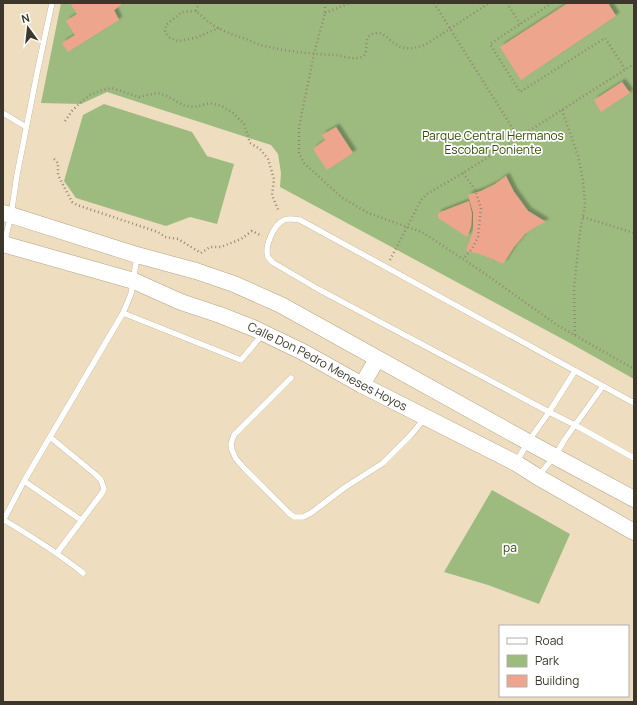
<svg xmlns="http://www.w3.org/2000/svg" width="637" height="705" viewBox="0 0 637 705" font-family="Manrope,sans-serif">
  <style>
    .green { fill: #9dbb7f }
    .building { fill: #eda58d; filter: url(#shadow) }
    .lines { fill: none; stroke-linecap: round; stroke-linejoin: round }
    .lane-casing { stroke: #b3a487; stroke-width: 6 }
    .secondary-casing { stroke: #b3a487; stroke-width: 17 }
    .path { stroke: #928772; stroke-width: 2.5; stroke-dasharray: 1 3; stroke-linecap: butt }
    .lane { stroke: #fff; stroke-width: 5.5 }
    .secondary { stroke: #fff; stroke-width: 16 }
    .labels { text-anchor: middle; stroke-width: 3.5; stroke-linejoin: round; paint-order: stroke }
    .park-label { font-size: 12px; fill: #324e08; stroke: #fff }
    .street-label { font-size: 12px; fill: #3d372b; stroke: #fff }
  </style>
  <defs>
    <filter id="shadow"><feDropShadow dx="3.5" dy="-3.5" stdDeviation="1" flood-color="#0004"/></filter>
  </defs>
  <rect width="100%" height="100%" fill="#eeddbf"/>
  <!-- green -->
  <path class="green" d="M61,3H634V379L570,343L280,187L281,173L278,154L271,145L107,92L81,104L41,103Z
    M104,104L192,132L207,156L234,164L217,224L190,217L166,226L76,198L64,181L83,115Z
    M492,490L570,534L539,604L488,585L444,572Z"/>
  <!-- building -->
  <path class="building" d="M70,3H124L114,10L119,20L68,52L62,43L75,35L66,21L77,14Z
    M568,3H608L616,16L521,80L500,47Z
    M622,82L630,93L601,112L594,100Z
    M336,127L353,153L327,170L313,149L325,140L322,135Z
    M506,176L514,192L528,211L546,222L537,226L525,234L514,247L503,264L493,259L476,253L466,251L473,231V212L468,195L481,191L495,184Z
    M469,201L472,214L471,227L467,237L438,218V213Z"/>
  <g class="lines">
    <defs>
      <path id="lane" d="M3,113L26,127
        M4,244L11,215L17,175L37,73L52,3
        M123,313L241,360L262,335
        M291,378L234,435L231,444L232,450L236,459L245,469L289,513L294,517H303L311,513L344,488L383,463L410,436L424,419
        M634,403L300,220C294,219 289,218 284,220C274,224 264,247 268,257C269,259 271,260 272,262L318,289L549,412L575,425L634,458
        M50,437L95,474L101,480L104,489L102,493L57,553
        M517,461L528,442L549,412L575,371
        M539,475L555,456L565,439L603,386
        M24,481L81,520
        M4,520C31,536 58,553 83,573
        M3,521L24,481L123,313L131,294L137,257"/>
      <g id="secondary">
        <path d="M3,213L11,215L137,255L196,271L234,284L281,305L528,442L634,499"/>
        <path id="s1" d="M3,244L134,281L181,302L220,315L253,328L303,352L362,385L516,463L538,477L634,532"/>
        <path d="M362,385L377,359"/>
      </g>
    </defs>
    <!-- lane casing -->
    <use href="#lane" class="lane-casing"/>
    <!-- secondary casing -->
    <use href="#secondary" class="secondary-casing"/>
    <!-- path -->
    <path class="path" d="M325,3V13L314,54L299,127V153L304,163L341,197L368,213L407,227L422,232L481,271L557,325L634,369
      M434,3L518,137
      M507,3L520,24
      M552,3L490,44L520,92L605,38L625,69
      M196,11L199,3
      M325,13L350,3
      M219,28L195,38L178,41L170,38L165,32L166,25L182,12L196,11C203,17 211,25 220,29C228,33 237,36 246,39C253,42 261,46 269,47C291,52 313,54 336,55C342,56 351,59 357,58C375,57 358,35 376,33C384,32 388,39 394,43C404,52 418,48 428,43L489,3
      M562,110L578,156L583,180L585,205L580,232L574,288L575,335
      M65,121L72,111L82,101L90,95L102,90L112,88L139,97L158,93L167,96L185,106L195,107L210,103L222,106L233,113L244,124L250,143L260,149L268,159L274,179L272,195L279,212
      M54,159L58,163V175L72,202L77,205L158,232L165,237L178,239L201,253L210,247H221L241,239L252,231L262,236
      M463,173L475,190L481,208L478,237L472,249L463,259
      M583,217L634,233
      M390,260L421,200L427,194L463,173L634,64"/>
    <!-- lane -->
    <use href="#lane" class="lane"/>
    <!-- secondary -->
    <use href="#secondary" class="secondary"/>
  </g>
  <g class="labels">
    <!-- park labels -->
    <g class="park-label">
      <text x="493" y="140">Parque Central Hermanos<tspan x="493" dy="14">Escobar Poniente</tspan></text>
      <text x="510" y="552">pa</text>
    </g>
    <!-- street labels -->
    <g class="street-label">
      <text dy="4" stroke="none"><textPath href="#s1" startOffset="348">Calle Don Pedro Meneses Hoyos</textPath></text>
    </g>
  </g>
  <!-- border -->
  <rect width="637" height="705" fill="none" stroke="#3d372b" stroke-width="8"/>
  <!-- legend -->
  <rect x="499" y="625" width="130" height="72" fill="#ffffff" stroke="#b1afaa"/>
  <rect x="507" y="638" width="20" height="6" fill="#ffffff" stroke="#b1afaa"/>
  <text x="535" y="645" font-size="12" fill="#3d372b">Road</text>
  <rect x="507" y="655" width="20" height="12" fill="#9dbb7f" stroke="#b1afaa"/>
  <text x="535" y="665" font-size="12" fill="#3d372b">Park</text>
  <rect x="507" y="675" width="20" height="12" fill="#eda58d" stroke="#b1afaa"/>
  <text x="535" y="685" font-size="12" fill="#3d372b">Building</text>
  <!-- north arrow -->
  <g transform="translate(28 28) rotate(345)" stroke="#ffffff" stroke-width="3" paint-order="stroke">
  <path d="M0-3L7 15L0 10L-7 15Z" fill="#3d372b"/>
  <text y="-6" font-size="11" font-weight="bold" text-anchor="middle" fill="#3d372b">N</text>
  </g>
</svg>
